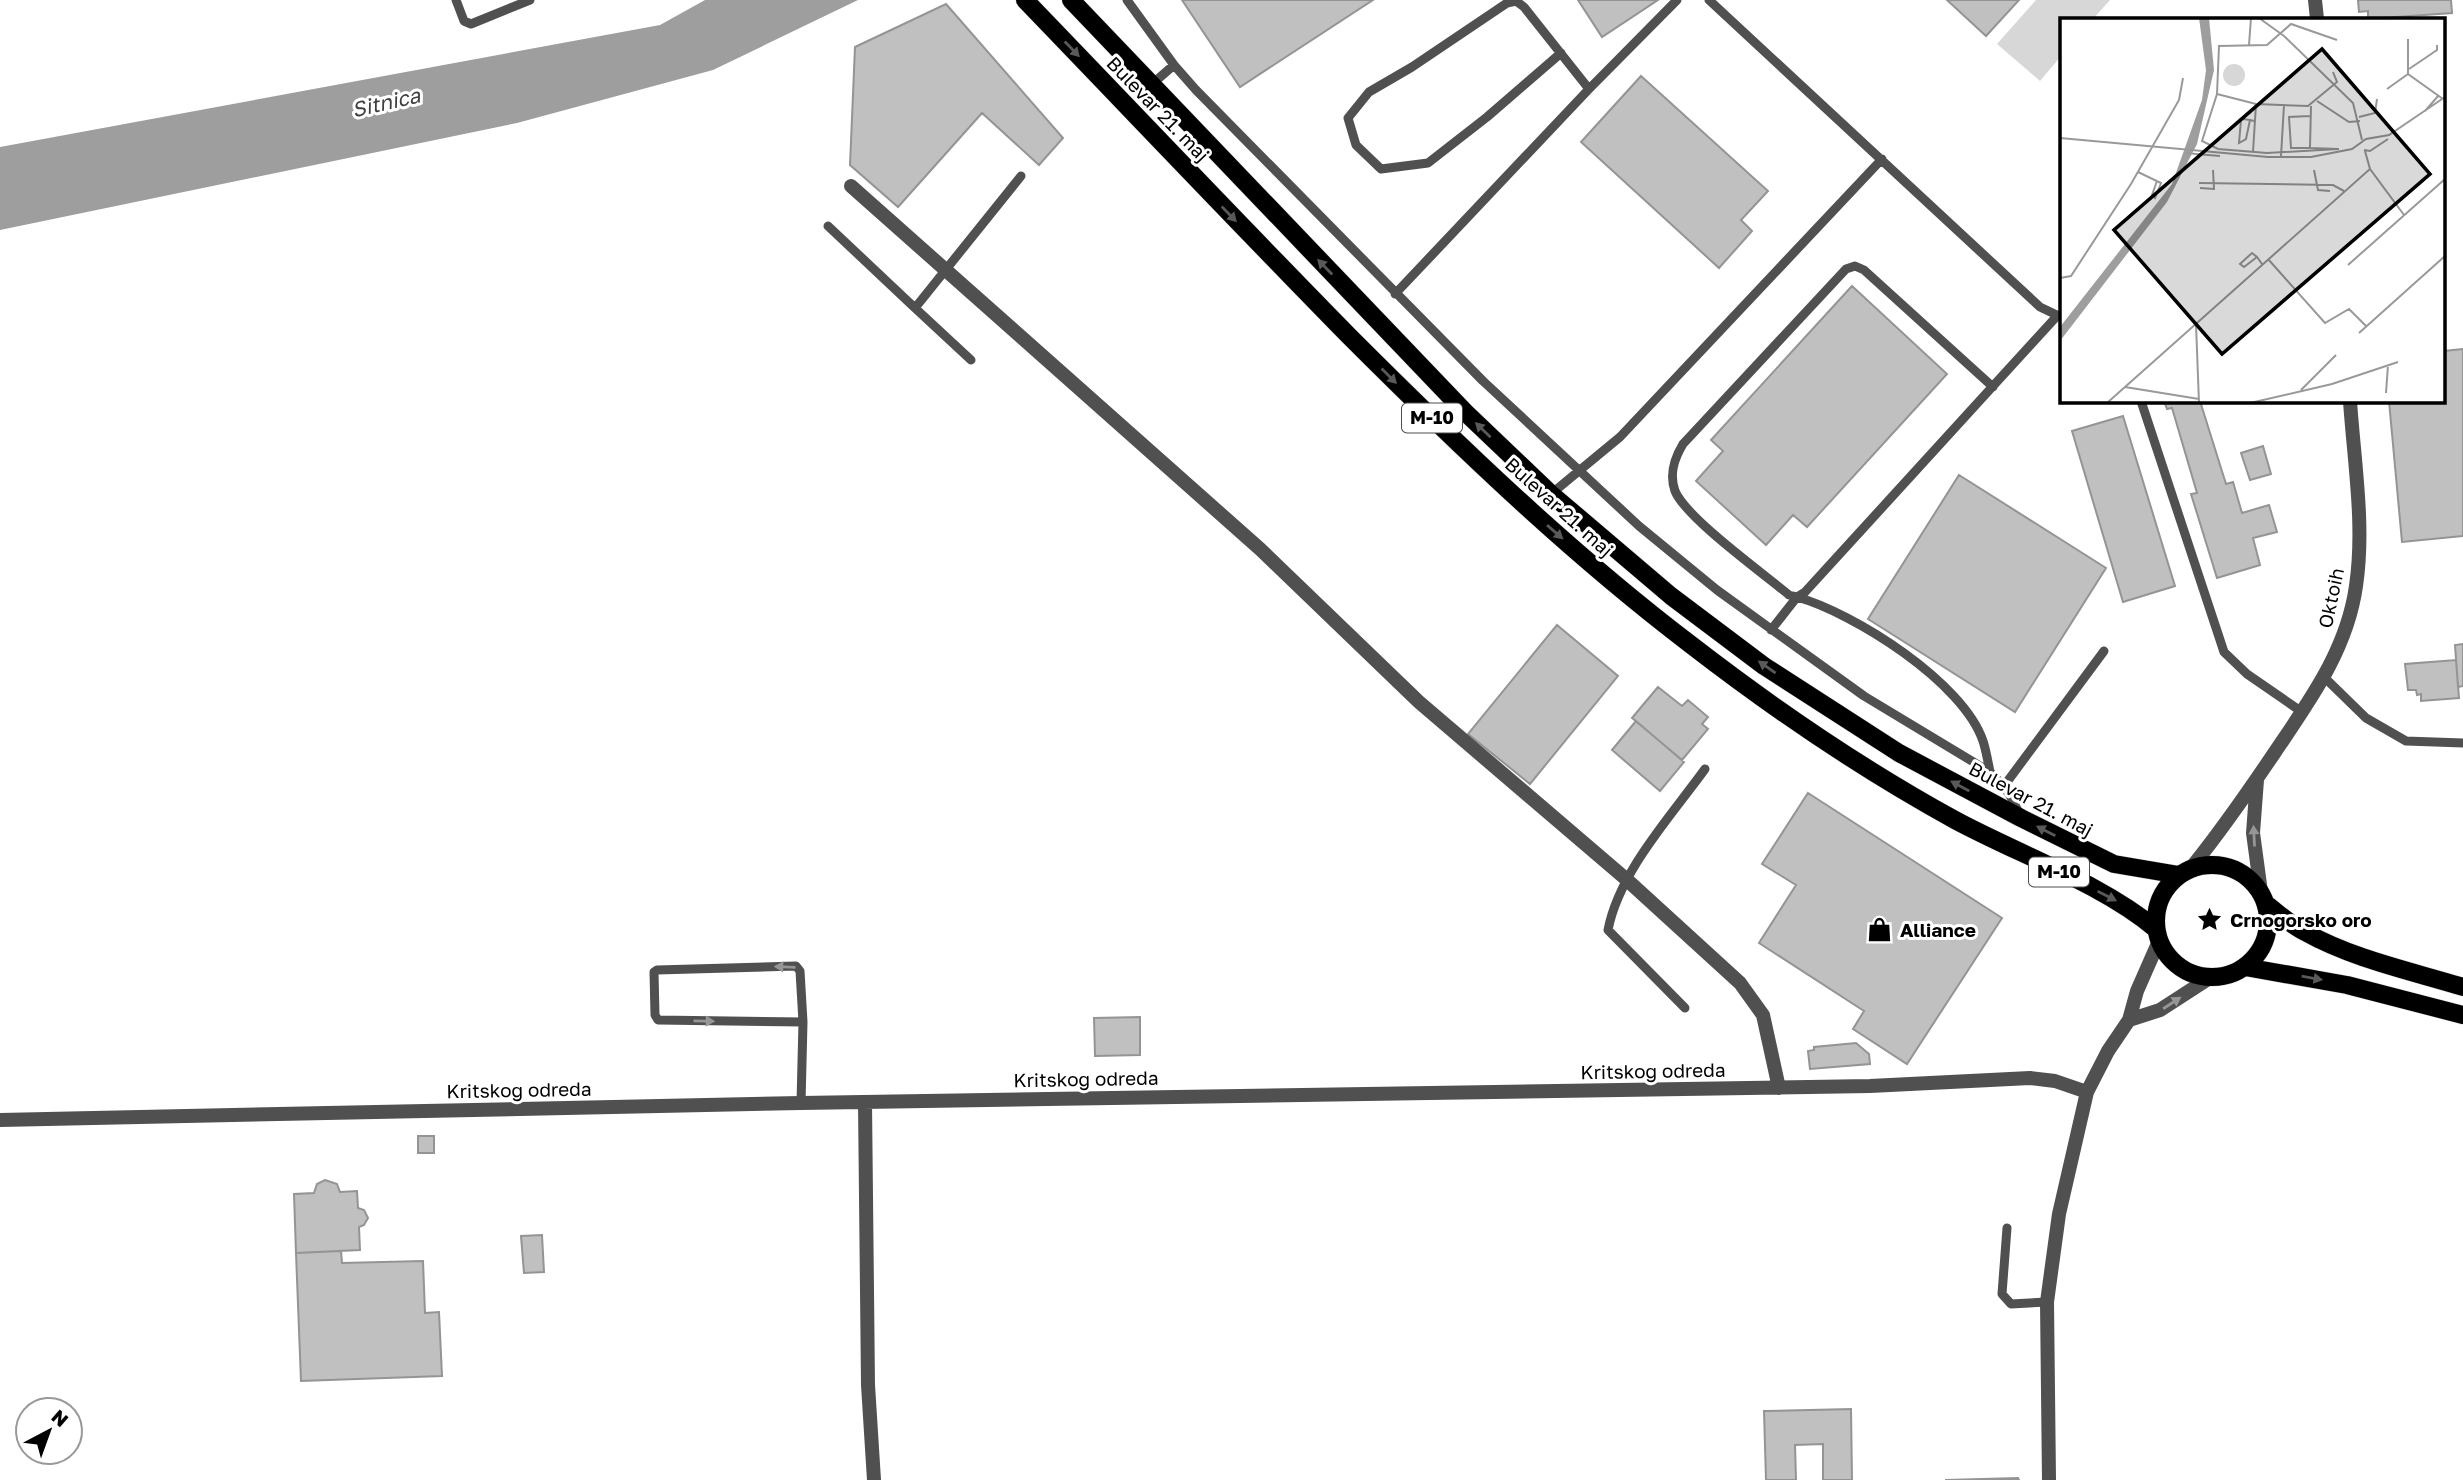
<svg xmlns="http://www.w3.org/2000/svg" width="2463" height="1480" viewBox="0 0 2463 1480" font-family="'Golos Text',sans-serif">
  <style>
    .green { fill: #d7d7d7 }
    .water { fill: #9e9e9e }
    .building { fill: #c0c0c0; stroke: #949494; stroke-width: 2 }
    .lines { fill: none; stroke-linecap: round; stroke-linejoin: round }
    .primary-casing { stroke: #dbdbdb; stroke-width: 19 }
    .lane { stroke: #505050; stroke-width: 9 }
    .street { stroke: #505050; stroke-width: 14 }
    .primary { stroke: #000; stroke-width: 18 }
    .oneway { fill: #595959 }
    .oneway2 { fill: #969696 }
    .labels { text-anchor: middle; stroke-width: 6; stroke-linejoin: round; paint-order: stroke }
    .shield { fill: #fff; stroke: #4c4c4c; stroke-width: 2 }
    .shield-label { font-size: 18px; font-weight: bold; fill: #000 }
    .street-label { font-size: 19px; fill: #000; stroke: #fff }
    .poi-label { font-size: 19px; font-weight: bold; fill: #000; stroke: #fff; text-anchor: start }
    .water-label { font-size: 21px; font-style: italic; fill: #3f3f3f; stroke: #fff }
    .inset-road { fill: none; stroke: #999; stroke-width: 2 }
    .view { fill: #000; fill-opacity: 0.15; stroke: #000; stroke-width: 3.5 }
    .inset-edge { fill: none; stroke: #000; stroke-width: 3.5 }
  </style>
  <rect width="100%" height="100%" fill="#fff"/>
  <!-- green -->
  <path class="green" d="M2036,0H2110L2093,19H2062V55L2040,81L1997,44Z"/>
  <!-- water -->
  <path class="water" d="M705,0H858L713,70L517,123L0,230V147L660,25Z"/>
  <!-- building -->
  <path class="building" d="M1182,0H1373L1240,87Z
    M1578,0H1658L1602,37Z
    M1947,0H2019L1986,36Z
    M2358,0H2451L2452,13L2368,19V11L2359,12Z
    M946,4L1063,138L1039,165L982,113L898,207L850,165L855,47Z
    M1641,76L1768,191L1741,220L1752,231L1719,268L1581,142Z
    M1852,286L1947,374L1807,527L1793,515L1766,545L1696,481L1723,451L1711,440Z
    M2463,349V536L2402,542L2389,401H2444V351Z
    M2164,401H2200L2226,484L2233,482L2242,513L2269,505L2277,532L2253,538L2260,565L2217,578L2191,494L2197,493L2172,408L2167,409Z
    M2123,416L2175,586L2123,602L2072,431Z
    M2263,446L2271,474L2250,480L2241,453Z
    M1959,475L2106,568L2015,712L1868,619Z
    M1557,625L1618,676L1530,784L1468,734Z
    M2463,644V686L2458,687L2455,645Z
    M2456,660L2459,698L2421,701V694L2417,695L2416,690H2408L2405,664Z
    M1658,687L1682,706L1688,700L1708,717L1702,724L1708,729L1682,760L1632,718Z
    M1636,721L1684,762L1660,791L1612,750Z
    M1808,793L2002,918L1907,1064L1853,1029L1864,1011L1759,943L1796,885L1762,864Z
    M1140,1017V1055L1095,1056L1094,1018Z
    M1856,1043L1869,1054L1870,1064L1810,1069L1808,1051L1814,1050V1047Z
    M418,1136H434V1153H418Z
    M325,1180L337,1184L340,1192L357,1191L358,1208L364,1210L368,1218L364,1225L359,1227L360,1250L296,1253L294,1194L314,1193L317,1184Z
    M542,1235L544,1272L524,1273L521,1236Z
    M341,1251L342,1263L423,1261L425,1313L439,1312L442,1376L301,1381L296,1253Z
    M1851,1409L1852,1480H1823V1444L1795,1445L1796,1480H1766L1764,1411Z
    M2018,1478L2019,1480H1945Z"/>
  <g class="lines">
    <defs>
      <path id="primary" d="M1025,0C1133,112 1240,225 1349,336C1457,444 1568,551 1690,644C1774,709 1862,769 1955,820C2020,855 2101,883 2156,929
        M1071,0L1465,412L1551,494L1671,596L1764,666L1899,753L2021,818L2114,864L2179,875
        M2156 921a56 56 0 1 1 112 0a56 56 0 1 1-112 0Z
        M2266,904C2278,913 2291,925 2305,932C2353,959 2411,971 2463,987
        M2245,967L2347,985L2463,1015"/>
    </defs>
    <!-- primary casing -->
    <use href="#primary" class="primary-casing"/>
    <!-- lane -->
    <path class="lane" d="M456,0L464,21L471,24L530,0
      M1127,0L1174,65L1196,90L1483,381L1639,526L1717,590L1864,696L1990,772C2004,786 2014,798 2020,817
      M1709,0L2040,307L2061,317
      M1561,53L1487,117L1428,163L1381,169L1356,145L1348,118L1369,92L1412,67L1507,3L1516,1L1524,7L1589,89
      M1151,85L1174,65
      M828,226L915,308L1021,176
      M1395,294L1589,89L1677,0
      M915,308L971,360
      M1993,387L1864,270L1855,266L1846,269L1683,444C1674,459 1669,474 1675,491C1686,518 1764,574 1789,595L1797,597L1805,592L2057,316
      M2141,401L2224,652L2247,674L2302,712
      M1551,494L1620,437L1882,159
      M1771,630L1797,597C1854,613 1963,682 1983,741C1986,750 1988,762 1990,772
      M2324,677L2366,718L2406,741L2463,743
      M2004,786L2104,651
      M1685,1008L1608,930C1619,872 1671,816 1705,769
      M801,1103L803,1022L800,971L796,966L657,970L654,972L655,1015L658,1020L803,1022
      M2007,1228L2002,1294L2011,1304L2047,1302"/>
    <!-- street -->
    <path class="street" d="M2315,0L2317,19
      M851,186L1260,549L1419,702L1626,879L1740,983L1763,1015L1779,1088
      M2257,780L2253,833L2261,892
      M2191,868C2221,831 2248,792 2275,752C2310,700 2347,650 2356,586C2365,526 2354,461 2350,401
      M2129,1020L2160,1010L2211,977
      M865,1102L868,1385L874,1480
      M0,1120L801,1103L1870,1086L2030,1078L2055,1081L2087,1092L2108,1051L2129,1020L2137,991L2159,941
      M2049,1480L2047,1302L2059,1214L2087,1092"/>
    <!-- primary -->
    <use href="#primary" class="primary"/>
  </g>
  <!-- one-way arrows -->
  <defs><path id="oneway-solid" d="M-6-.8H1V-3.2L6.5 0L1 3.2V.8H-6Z" transform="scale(1.75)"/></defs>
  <g class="oneway">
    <use href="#oneway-solid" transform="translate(1072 49) rotate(46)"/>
    <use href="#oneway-solid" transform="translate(1229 214) rotate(46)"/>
    <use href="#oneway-solid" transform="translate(1325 267) rotate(-134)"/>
    <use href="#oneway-solid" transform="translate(1389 376) rotate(45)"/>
    <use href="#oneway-solid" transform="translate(1483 430) rotate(-136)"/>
    <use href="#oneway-solid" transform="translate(1555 532) rotate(41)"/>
    <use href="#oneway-solid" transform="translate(1767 667) rotate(-145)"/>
    <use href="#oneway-solid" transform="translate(1960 786) rotate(-152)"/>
    <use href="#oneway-solid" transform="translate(2046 831) rotate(-153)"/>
    <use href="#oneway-solid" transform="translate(2107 896) rotate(27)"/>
    <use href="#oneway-solid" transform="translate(2312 978) rotate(10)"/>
  </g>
  <g class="oneway2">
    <use href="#oneway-solid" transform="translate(2254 836) rotate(-93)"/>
    <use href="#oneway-solid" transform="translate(785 967) rotate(-178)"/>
    <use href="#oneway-solid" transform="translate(2172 1003) rotate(-33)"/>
    <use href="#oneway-solid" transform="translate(704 1021) rotate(1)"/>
  </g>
  <!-- icons -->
  <defs>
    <symbol id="sight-bare" viewBox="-9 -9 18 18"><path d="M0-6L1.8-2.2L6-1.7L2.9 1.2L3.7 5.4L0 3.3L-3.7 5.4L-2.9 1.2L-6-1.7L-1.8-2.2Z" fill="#000" stroke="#fff" stroke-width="2.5" paint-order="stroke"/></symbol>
    <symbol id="shop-bare" viewBox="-9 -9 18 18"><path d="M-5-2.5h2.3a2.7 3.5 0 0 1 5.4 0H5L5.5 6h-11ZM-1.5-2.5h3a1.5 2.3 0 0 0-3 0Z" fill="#000" stroke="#fff" stroke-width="2.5" paint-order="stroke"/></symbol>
  </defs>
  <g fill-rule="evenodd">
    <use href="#sight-bare" x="2192" y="902" width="35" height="35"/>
    <use href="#shop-bare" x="1862" y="912" width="35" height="35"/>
  </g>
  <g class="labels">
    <!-- shield labels -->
    <g class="shield">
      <rect x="1402" y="403.5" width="60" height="29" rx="5"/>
      <rect x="2029" y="857.5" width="60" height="29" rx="5"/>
    </g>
    <g class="shield-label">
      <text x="1432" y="424">M-10</text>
      <text x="2059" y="878">M-10</text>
    </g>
    <!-- street labels -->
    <g class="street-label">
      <text transform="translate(1158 109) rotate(46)" y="7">Bulevar 21. maj</text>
      <text transform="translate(1559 507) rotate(42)" y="7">Bulevar 21. maj</text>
      <text transform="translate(2331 598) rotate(-78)" y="7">Oktoih</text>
      <text transform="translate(2031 799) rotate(28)" y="7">Bulevar 21. maj</text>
      <text transform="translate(1653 1071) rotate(-1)" y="7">Kritskog odreda</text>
      <text transform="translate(1086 1079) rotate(-1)" y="7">Kritskog odreda</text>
      <text transform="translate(519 1090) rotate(-1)" y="7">Kritskog odreda</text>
    </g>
    <!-- poi labels -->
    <g class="poi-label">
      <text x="2230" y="927">Crnogorsko oro</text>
      <text x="1900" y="937">Alliance</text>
    </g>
    <!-- water labels -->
    <g class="water-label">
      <text transform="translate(386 103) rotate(-13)" y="7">Sitnica</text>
    </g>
  </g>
  <!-- overview -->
  <g transform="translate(2060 18)">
    <rect width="385" height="385" fill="#fff"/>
    <path d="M163 57a11 11 0 1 1 22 0a11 11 0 1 1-22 0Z" fill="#d7d7d7"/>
    <path d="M139,0H149L154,52L137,126L107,184L0,323V309L112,166L142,82L146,52Z" fill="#9e9e9e"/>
    <path class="inset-road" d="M199,0L224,18L293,85L302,122M348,21V56L383,81M277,22L231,6L207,27L159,28L157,76L142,123L158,131L207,135L279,131M189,27L191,0M349,51L377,32V27M327,71L348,56M157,76L196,86L248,88L277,64L273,54M257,83L289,104L300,103M365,93L379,77M250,98L229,99L231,130H249L250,129L251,88M299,99L315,95L317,81M190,102L186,121L179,125L181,102L183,101L190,102L194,103M0,120L208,139H251L292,131L306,121L329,117L385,79M250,130L278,131M304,132L310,133L328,121M193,134L196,86M125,135L160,138M221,138L224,87M310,151L344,197M254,152L258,172L270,173M78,154L101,165L95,180L92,177L97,163M139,165L273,167L284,173M140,170L154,171L153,152M197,239L184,249L180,246L192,235L197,239L202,246M208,241L265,305L289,291L307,309M288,247L385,161M0,260L11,258L71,166L119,82L123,60M136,306L139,385M299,315L385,238M65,369L139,381M241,372L276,337M326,375L328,347M47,385L310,151L305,133M190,385L272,366L338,344"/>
    <path class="view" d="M262,31L370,156L162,336L54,212Z"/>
    <rect width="385" height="385" class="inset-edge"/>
  </g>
  <!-- north arrow -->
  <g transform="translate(49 1431) rotate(41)"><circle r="33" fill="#ffffff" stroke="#999999" stroke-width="2"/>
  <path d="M0-5L12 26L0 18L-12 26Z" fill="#000000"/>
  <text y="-10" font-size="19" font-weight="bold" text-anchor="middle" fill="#000000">N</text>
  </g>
</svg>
